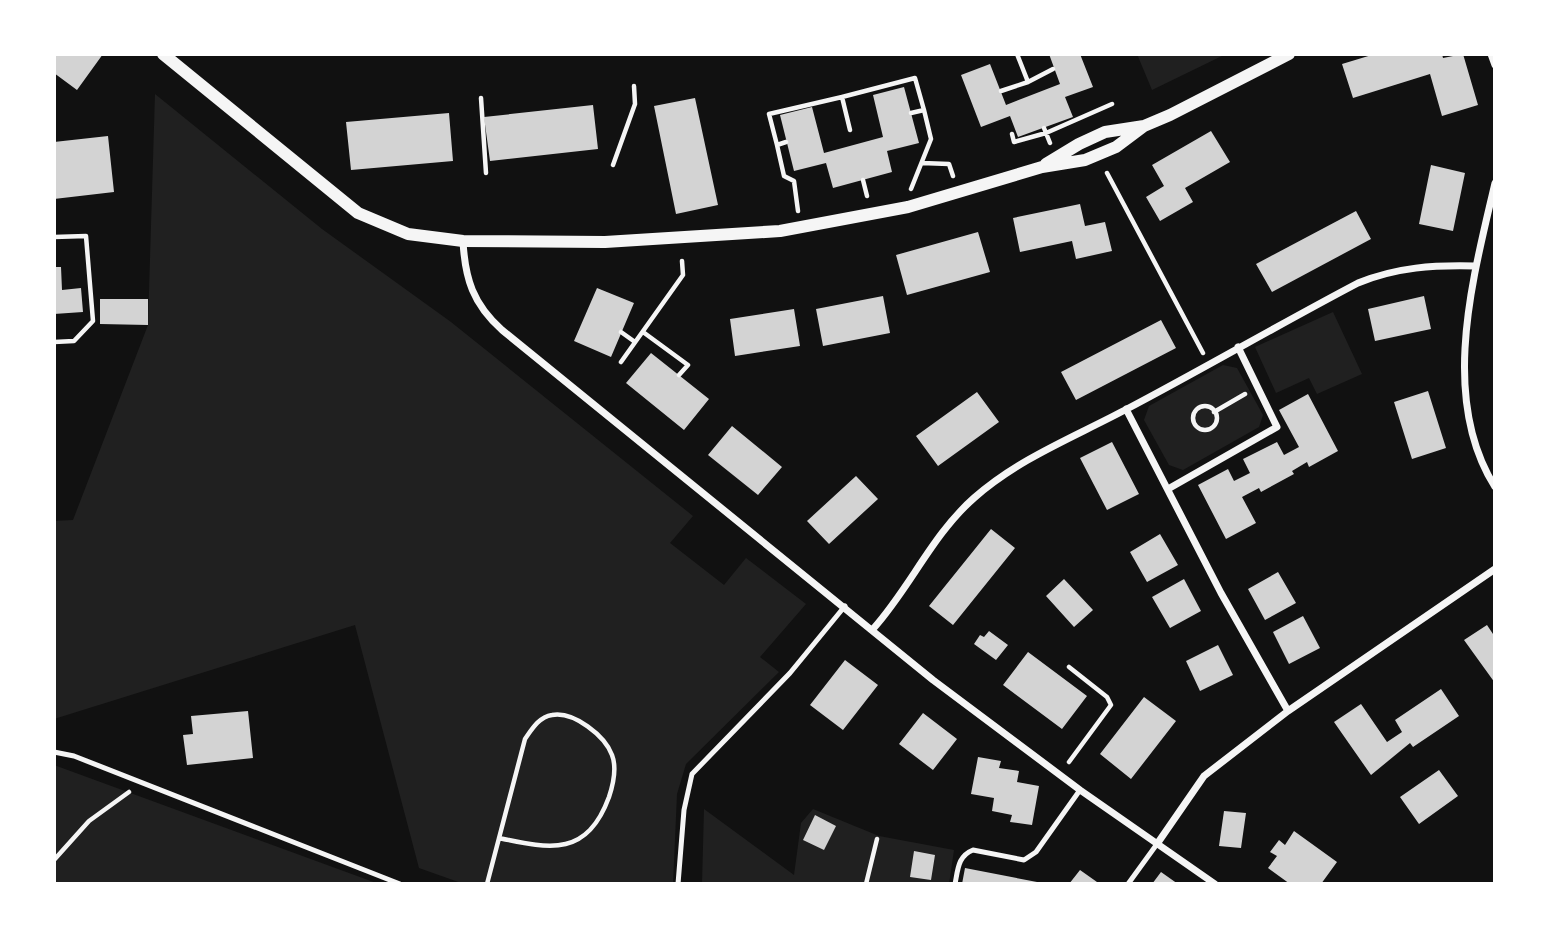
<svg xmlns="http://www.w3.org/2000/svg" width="1549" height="938" viewBox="0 0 1549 938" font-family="Spectral,serif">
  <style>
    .green { fill: #202020 }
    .building { fill: #d3d3d3 }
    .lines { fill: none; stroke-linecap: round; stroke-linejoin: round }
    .path { stroke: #f5f5f5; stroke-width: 4.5 }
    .service { stroke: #f5f5f5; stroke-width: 5 }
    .minor { stroke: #f5f5f5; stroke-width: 7 }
    .tertiary { stroke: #f5f5f5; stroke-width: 12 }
  </style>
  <rect width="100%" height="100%" fill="#111"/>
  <!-- green -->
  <path class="green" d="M1137,54H1226L1152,90Z
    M155,94L322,229L451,322L693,516L670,543L724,585L746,558L806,604L760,657L779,672L686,764L677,794L673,884H464L419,868L355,625L54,719V521L73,520L148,325Z
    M1333,312L1362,374L1317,394L1309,378L1276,393L1255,347Z
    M1223,365L1237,368L1263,415L1259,427L1183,470L1169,465L1144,420L1149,406Z
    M54,765L379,884H54Z
    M704,809L794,875L801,823L813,809L879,836L954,850L949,884H702Z"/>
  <!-- building -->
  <path class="building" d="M54,54H103L77,90L54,73Z
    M1049,54H1080L1093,87L1065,97L1073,117L1018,137L1010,116L981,127L961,75L990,64L1006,105L1060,84Z
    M1375,54H1442L1443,58L1463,54L1478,105L1442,116L1430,74L1353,98L1342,64Z
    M904,87L919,143L887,151L892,172L833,188L826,163L794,171L780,115L812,107L824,153L883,137L873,95Z
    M695,98L718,205L676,214L654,106Z
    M593,105L598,149L490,161L484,117Z
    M449,113L453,161L351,170L346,122Z
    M1211,131L1230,162L1185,188L1193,202L1160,221L1146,197L1164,186L1152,165Z
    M108,136L114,192L54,199V142Z
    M1431,165L1465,173L1453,231L1419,224Z
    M1080,204L1085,226L1105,222L1112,251L1076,259L1072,241L1020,252L1013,218Z
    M1356,211L1371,239L1272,292L1256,264Z
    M978,232L990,272L907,295L896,255Z
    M54,267H61L62,290L81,288L83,312L54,314Z
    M597,288L634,303L611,357L574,341Z
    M883,296L890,333L823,346L816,309Z
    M1424,296L1431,329L1375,341L1368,309Z
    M100,299H148V325L100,324Z
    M794,309L800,346L735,356L730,319Z
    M1161,320L1176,348L1076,400L1061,372Z
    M651,353L709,399L684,430L626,383Z
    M1428,391L1446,448L1412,459L1394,402Z
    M977,392L999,422L938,466L916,436Z
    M1308,394L1338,451L1309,467L1307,462L1292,471L1294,474L1261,492L1259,488L1242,497L1256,523L1226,539L1198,485L1228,469L1234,481L1250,473L1243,459L1277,442L1284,455L1299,447L1279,410Z
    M732,426L782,467L758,495L708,455Z
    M1112,442L1139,494L1107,510L1080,458Z
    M856,476L878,499L829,544L807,521Z
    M991,529L1015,548L953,625L929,606Z
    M1160,534L1178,565L1147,582L1130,552Z
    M1278,572L1296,603L1265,620L1248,589Z
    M1064,579L1093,610L1074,627L1046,596Z
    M1184,579L1201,611L1170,628L1152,597Z
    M1303,616L1320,648L1289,664L1273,632Z
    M1487,625L1495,637V683L1464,640Z
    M989,631L1008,645L996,660L974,644L980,635L984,637Z
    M1218,645L1233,675L1200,691L1186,661Z
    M1028,652L1087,696L1062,729L1003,685Z
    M845,660L878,685L843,730L810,705Z
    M1441,689L1459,716L1413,747L1410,743L1371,775L1334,722L1361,704L1387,742L1402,732L1395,720Z
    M1144,697L1176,721L1131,779L1100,754Z
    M248,711L253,758L187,765L183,735L193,734L191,716Z
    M923,713L957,739L933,770L899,744Z
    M978,757L1001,761L999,768L1019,771L1017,782L1039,786L1032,825L1010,822L1012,815L992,811L994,798L971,794Z
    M1439,770L1458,796L1419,824L1400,797Z
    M1224,811L1246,813L1241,848L1219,846Z
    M815,815L836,826L824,850L803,840Z
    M1294,831L1337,862L1321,884H1290L1268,868L1277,856L1270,852L1279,840L1285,845Z
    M914,851L935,855L931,880L910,877Z
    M965,868L1037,882V884H962Z
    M1080,870L1097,882L1095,884H1069Z
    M1161,872L1178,884H1152Z"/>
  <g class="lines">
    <!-- path -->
    <path class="path" d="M1028,82L1053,69
      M1001,91L1028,82L1017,54
      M481,98L486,173
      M1044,128L1050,143
      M850,130L842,97L915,78L924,110
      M1012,134L1014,142L1046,133L1112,104
      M786,142L777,145L784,176L794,181L798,211
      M777,145L769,114L842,97
      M922,163L949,164L953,176
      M613,165L635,104L634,86
      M1107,173L1203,353
      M863,180L867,196
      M911,189L931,139L924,110L911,113
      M54,237L86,236L93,321L74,341L54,342
      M621,332L635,342
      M643,332L688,365L679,375
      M621,362L683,275L682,261
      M1193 418a12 12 0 1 1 24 0a12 12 0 1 1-24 0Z
      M1214,412L1245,394
      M1069,667L1107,697L1111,705L1069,762
      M54,860L89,821L129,792
      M487,884L525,739C532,729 539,717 552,715C574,711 605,736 612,755C617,768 613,785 609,797C587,857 551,849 499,838
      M866,884L877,839"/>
    <!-- service -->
    <path class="service" d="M54,752L74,756L400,884
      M678,884L684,810L692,774L790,673L845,606
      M955,884C958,869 958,856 973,850L1024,860L1036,852L1080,790
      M1128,884L1157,844"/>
    <!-- minor -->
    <path class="minor" d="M1491,54L1495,65
      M1495,183C1473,278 1439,398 1495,487
      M463,241C465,279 473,304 502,330L933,680L1080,790L1215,884
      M1126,409L1221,593L1288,711
      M1168,489L1277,427L1238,347
      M873,629C910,588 932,535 974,498C1018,459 1072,438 1125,410C1203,369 1280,324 1358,283C1397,267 1434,265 1475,266
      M1157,844L1204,776L1288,711L1495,569"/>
    <!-- tertiary -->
    <path class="tertiary" d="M163,54L358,213L408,234L463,241L605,242L780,231L908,207L1042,167L1085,160L1116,147L1144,126
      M1046,164L1079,144L1105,132L1144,126L1170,115L1289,54"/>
  </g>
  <!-- border -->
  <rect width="1549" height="938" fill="none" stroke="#ffffff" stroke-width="112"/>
</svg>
